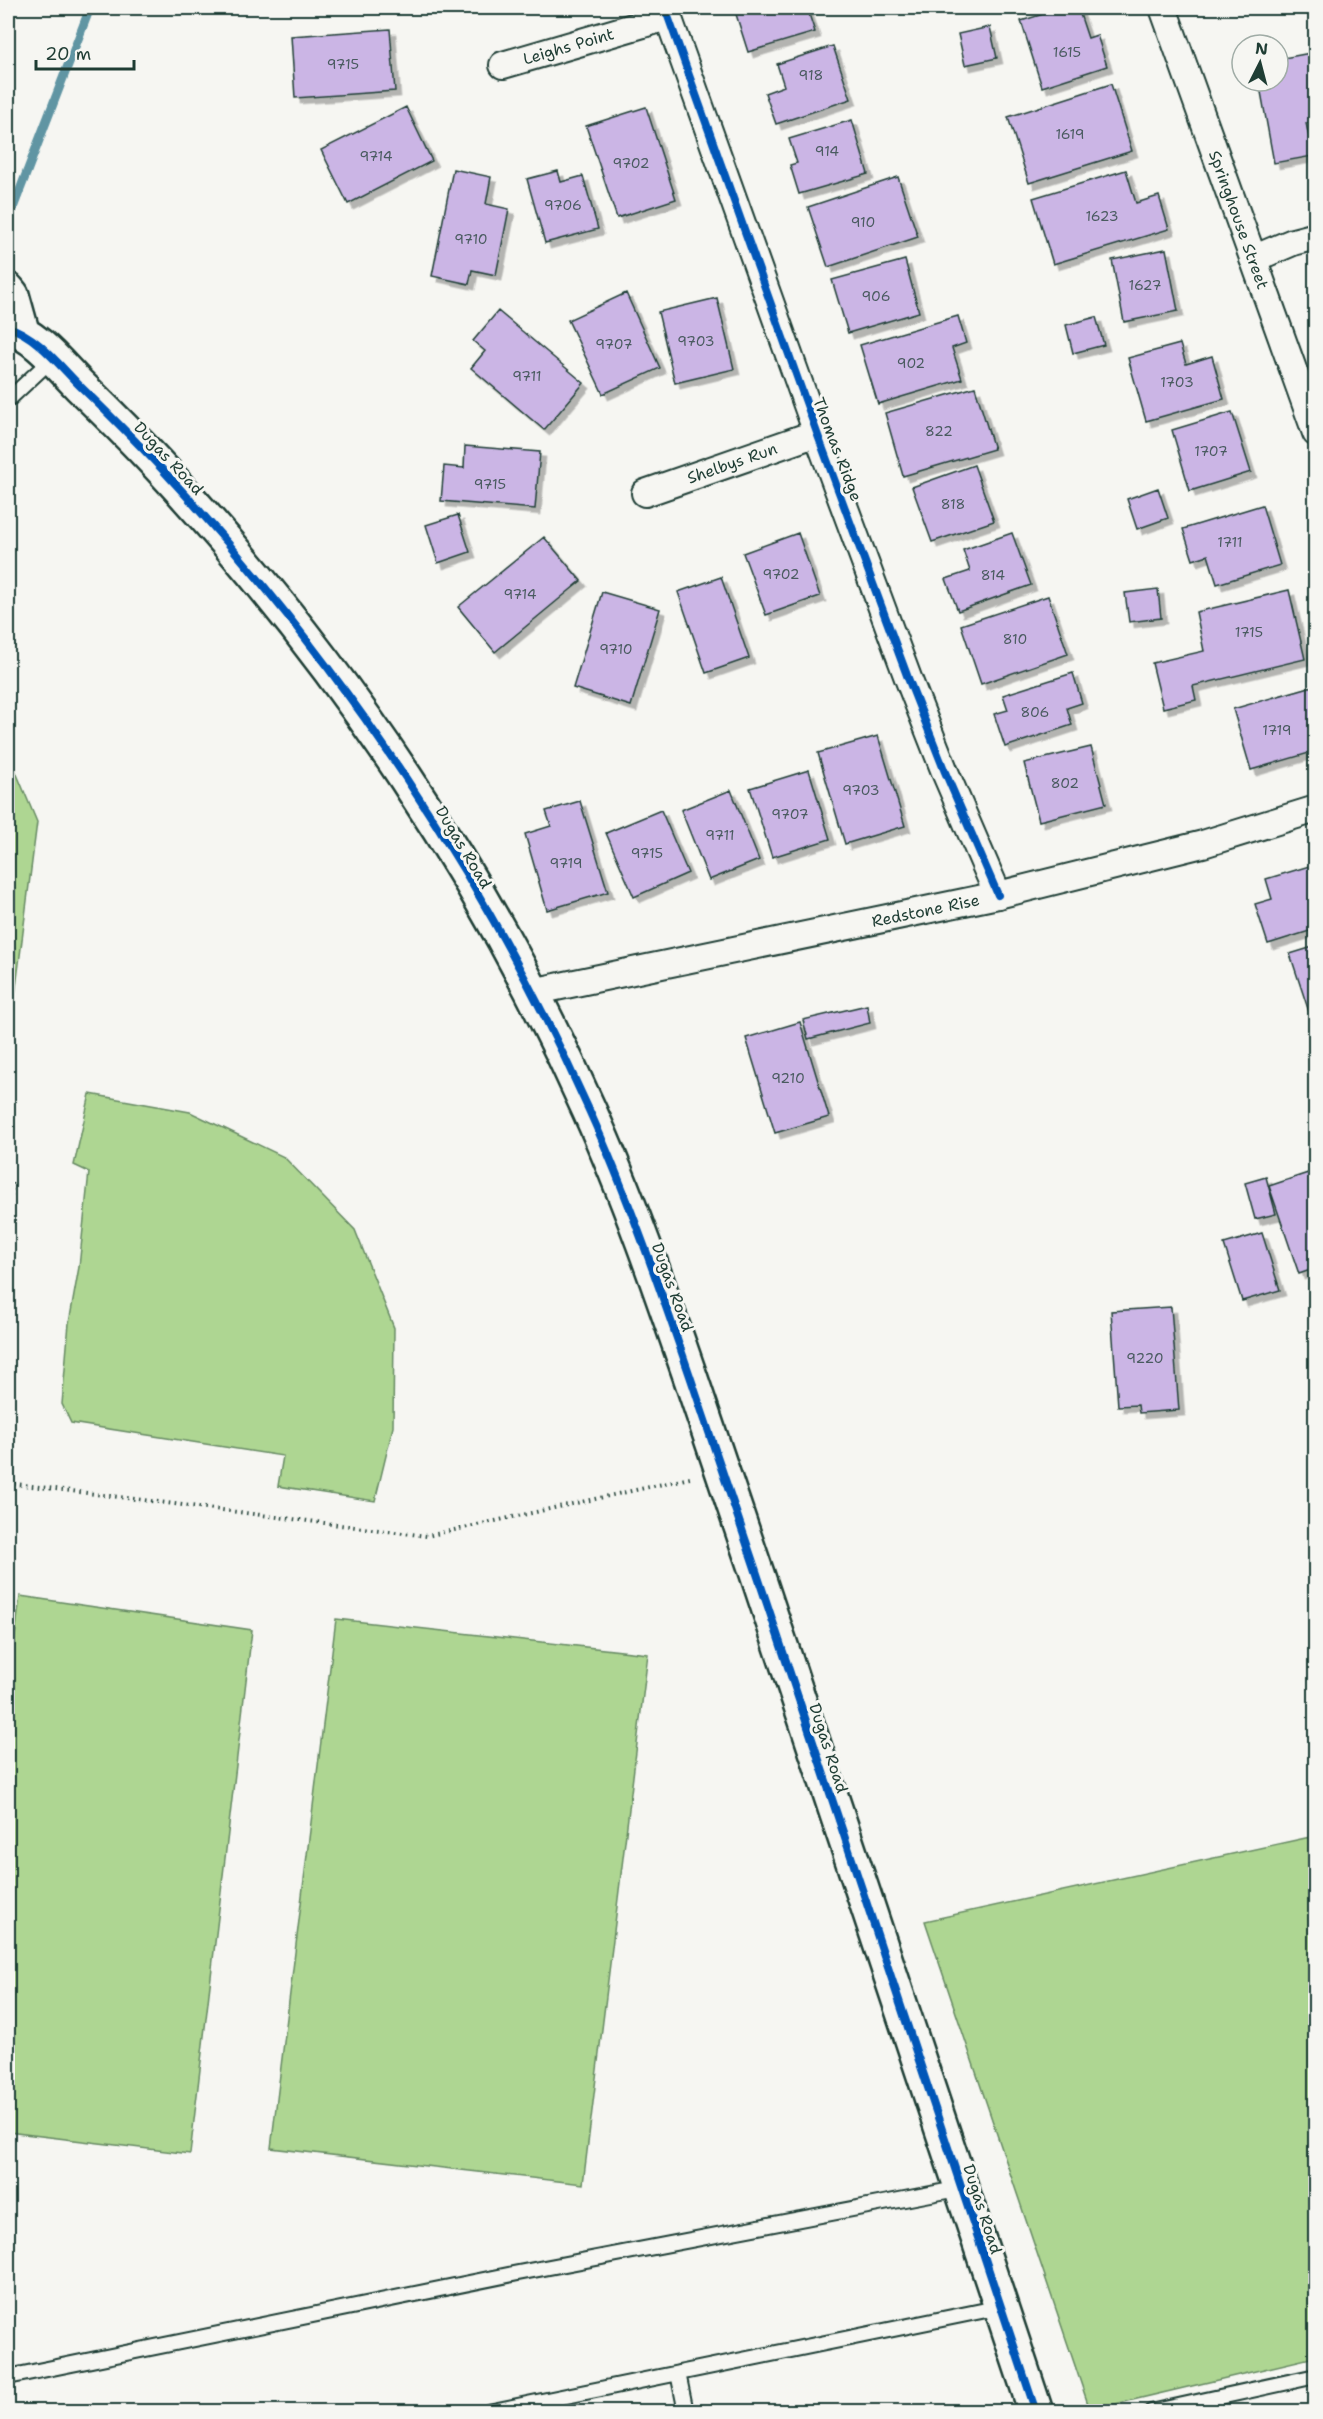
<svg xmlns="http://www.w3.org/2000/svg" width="1323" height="2419" viewBox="0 0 1323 2419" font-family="'Shantell Sans',sans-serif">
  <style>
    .green { fill: #aed692; stroke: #668a63; stroke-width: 1.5 }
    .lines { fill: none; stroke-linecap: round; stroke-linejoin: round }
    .stream { stroke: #6095a3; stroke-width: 9 }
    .building { fill: #cbb5e5; stroke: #1f3d34; stroke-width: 1.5; filter: url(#shadow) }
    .service-casing { stroke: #1f3d34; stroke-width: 18 }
    .minor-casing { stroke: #1f3d34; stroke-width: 30 }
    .tertiary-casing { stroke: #1f3d34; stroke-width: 38 }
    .path { stroke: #1f3d34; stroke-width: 4; stroke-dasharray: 1.5 4.5; stroke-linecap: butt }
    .service { stroke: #f6f6f2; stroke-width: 14 }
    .minor { stroke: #f6f6f2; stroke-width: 26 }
    .tertiary { stroke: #f6f6f2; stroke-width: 33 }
    .cycleway-casing { stroke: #f6f6f2; stroke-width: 11 }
    .cycleway { stroke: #0057b8; stroke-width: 8 }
    .labels { text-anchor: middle; stroke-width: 6; stroke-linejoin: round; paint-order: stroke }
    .number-label { font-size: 14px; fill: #4a5b60 }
    .street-label { font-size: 16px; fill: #1f3d34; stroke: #f6f6f2 }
  </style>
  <defs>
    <filter id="shadow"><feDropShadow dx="5.5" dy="5.5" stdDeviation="0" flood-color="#0004"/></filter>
  </defs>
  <rect width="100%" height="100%" fill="#f6f6f2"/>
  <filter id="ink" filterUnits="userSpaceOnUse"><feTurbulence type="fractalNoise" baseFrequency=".0167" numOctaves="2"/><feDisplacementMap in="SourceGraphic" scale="12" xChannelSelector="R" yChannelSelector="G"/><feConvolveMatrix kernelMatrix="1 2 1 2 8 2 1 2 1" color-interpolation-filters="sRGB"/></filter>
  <g filter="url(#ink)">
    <!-- green -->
    <path class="green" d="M8,753L37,822L8,1050Z
      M90,1094L190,1112L284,1157L355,1230L394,1328L393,1427L375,1501L278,1486L283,1456L71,1423L62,1404L69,1323L79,1267L89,1172L74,1165Z
      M20,1596L252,1630L190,2154L8,2132V1694Z
      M336,1619L648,1654L583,2184L271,2148Z
      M1315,1836V2357L1090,2410L925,1921Z"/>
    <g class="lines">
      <!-- stream -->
      <path class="stream" d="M8,221L90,8"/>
    </g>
    <!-- building -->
    <path class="building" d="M734,8H807L815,32L748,52Z
      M1062,8H1078L1088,38L1097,35L1107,66L1042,87L1021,21Z
      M990,27L997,58L965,65L958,34Z
      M390,29L395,91L295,98L291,36Z
      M833,46L851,99L776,124L765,93L784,86L777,64Z
      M1316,52V121L1306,123L1313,156L1274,163L1259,81H1278V59Z
      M1111,84L1132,151L1029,183L1008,117Z
      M406,107L432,161L348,204L321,150Z
      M646,107L676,199L617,218L586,126Z
      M852,120L868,174L799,194L790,165L797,163L789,139Z
      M453,169L491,177L486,204L509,209L496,275L472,270L469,284L432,276Z
      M1126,170L1136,203L1159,196L1169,229L1053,264L1033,198Z
      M558,171L561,182L583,176L598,229L545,243L527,179Z
      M898,177L918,237L828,267L808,207Z
      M1166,249L1178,311L1124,322L1112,260Z
      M905,260L919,312L848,333L832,280Z
      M626,293L660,368L603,394L568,320Z
      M717,298L734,369L675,383L658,312Z
      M498,311L584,383L544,430L471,368L485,351L473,341Z
      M958,316L966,343L952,348L962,379L878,404L860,345Z
      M1096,317L1104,345L1073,353L1066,325Z
      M1180,344L1186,364L1212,356L1224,399L1146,421L1128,358Z
      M975,387L994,449L903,476L885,413Z
      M1232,412L1251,472L1190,491L1172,430Z
      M465,446L540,452L535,509L441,501L444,466L464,468Z
      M974,465L994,521L932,542L912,487Z
      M1158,488L1168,518L1137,529L1127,499Z
      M1262,505L1280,565L1217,584L1208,555L1193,560L1183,529Z
      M458,515L470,552L438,563L426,525Z
      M798,533L820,596L766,615L743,553Z
      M1012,533L1031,585L958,611L946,579L970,571L963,550Z
      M544,537L581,581L495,652L458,607Z
      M721,577L749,658L706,673L678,592Z
      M1158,589L1161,618L1129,622L1125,593Z
      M1289,590L1305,659L1193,686L1196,700L1163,708L1152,663L1204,651L1196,612Z
      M602,592L660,609L631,706L573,688Z
      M1048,596L1068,654L981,684L961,625Z
      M1073,673L1082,703L1067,708L1072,725L1005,747L994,714L1008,710L1003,695Z
      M1313,686L1316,697V751L1251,770L1233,709Z
      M878,736L905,826L845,844L818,753Z
      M1091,747L1106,804L1039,821L1024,763Z
      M809,770L830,839L772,857L750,788Z
      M731,790L759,860L709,880L681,810Z
      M580,801L608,892L547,910L525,834L551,826L546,811Z
      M661,810L688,873L634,897L606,833Z
      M1316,864V929L1268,944L1255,904L1272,899L1266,879Z
      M1316,946V1017L1311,1018L1290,954Z
      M867,1005L870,1023L808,1039L803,1020Z
      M800,1022L829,1117L775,1133L746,1038Z
      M1308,1173L1316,1194V1268L1299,1274L1269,1186Z
      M1266,1177L1276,1214L1255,1219L1245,1183Z
      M1262,1233L1280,1290L1242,1301L1224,1244Z
      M1171,1307L1179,1410L1139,1413L1138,1405L1118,1406L1111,1311Z"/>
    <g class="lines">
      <defs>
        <path id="service" d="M8,400L53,358
          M678,2373L686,2412
          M8,2377L518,2273L962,2188
          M488,2412L1001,2307
          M1151,2412L1316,2376"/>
        <g id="minor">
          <path d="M665,8L817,433L908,678L945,772L998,895"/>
          <path id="s1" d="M1163,8L1316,433"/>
          <path id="s2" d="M503,65L667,17"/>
          <path d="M1253,259L1293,242L1316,236"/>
          <path id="s3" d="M645,493L817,433"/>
          <path id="s4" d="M532,992L998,895L1203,844L1316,809"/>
        </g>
        <path id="tertiary" d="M8,290L12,295L22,331
          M8,327C36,335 59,365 80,386C111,416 142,447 171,479C342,665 486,879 589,1110C628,1196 659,1286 690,1376C726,1480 761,1586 796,1691C876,1931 956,2171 1036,2412"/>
      </defs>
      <!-- service casing -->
      <use href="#service" class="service-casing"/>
      <!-- minor casing -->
      <use href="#minor" class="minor-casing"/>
      <!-- tertiary casing -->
      <use href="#tertiary" class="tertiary-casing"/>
      <!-- path -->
      <path class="path" d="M8,1181H12L8,1218
        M8,1483L427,1536L690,1478"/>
      <!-- service -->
      <use href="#service" class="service"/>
      <!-- minor -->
      <use href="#minor" class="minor"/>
      <!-- tertiary -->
      <use href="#tertiary" class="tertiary"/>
      <defs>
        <path id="cycleway" d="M665,8L817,433L908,678L945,772L998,895
          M8,327C36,335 59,365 80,386C111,416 142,447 171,479C342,665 486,879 589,1110C628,1196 659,1286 690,1376C726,1480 761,1586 796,1691C876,1931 956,2171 1036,2412"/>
      </defs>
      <!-- cycleway casing -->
      <use href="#cycleway" class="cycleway-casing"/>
      <!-- cycleway -->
      <use href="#cycleway" class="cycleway"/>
    </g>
  </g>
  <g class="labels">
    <!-- number labels -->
    <g class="number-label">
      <text x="1067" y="57">1615</text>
      <text x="343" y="69">9715</text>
      <text x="811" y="80">918</text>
      <text x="1070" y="139">1619</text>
      <text x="827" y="156">914</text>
      <text x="376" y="161">9714</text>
      <text x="631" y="168">9702</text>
      <text x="563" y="210">9706</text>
      <text x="1102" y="221">1623</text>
      <text x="863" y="227">910</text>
      <text x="471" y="244">9710</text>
      <text x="1145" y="290">1627</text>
      <text x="876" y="301">906</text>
      <text x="696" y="346">9703</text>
      <text x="614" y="349">9707</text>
      <text x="911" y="368">902</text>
      <text x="527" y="381">9711</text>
      <text x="1177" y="387">1703</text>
      <text x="939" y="436">822</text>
      <text x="1211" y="456">1707</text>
      <text x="490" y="489">9715</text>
      <text x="953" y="509">818</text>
      <text x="1230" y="547">1711</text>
      <text x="781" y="579">9702</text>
      <text x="993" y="580">814</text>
      <text x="520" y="599">9714</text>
      <text x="1249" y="637">1715</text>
      <text x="1015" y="644">810</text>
      <text x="616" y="654">9710</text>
      <text x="1035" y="717">806</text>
      <text x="1277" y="735">1719</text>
      <text x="1065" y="788">802</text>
      <text x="861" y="795">9703</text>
      <text x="790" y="819">9707</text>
      <text x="720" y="840">9711</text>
      <text x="647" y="858">9715</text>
      <text x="566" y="868">9719</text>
      <text x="788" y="1083">9210</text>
      <text x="1145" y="1363">9220</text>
    </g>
    <!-- street labels -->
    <g class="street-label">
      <text dy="6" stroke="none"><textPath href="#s2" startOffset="68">Leighs Point</textPath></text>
      <text dy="6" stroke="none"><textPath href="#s1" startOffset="225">Springhouse Street</textPath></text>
      <text transform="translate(838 449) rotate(69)" y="6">Thomas Ridge</text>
      <text transform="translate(169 458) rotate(47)" y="6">Dugas Road</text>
      <text dy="6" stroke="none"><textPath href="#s3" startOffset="92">Shelbys Run</textPath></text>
      <text transform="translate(464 847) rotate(59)" y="6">Dugas Road</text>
      <text dy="6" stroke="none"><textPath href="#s4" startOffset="402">Redstone Rise</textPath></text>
      <text transform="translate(673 1287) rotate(70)" y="6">Dugas Road</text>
      <text transform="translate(829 1748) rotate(72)" y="6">Dugas Road</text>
      <text transform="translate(983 2209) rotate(72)" y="6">Dugas Road</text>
    </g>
  </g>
  <!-- margin -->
  <rect width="1323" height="2419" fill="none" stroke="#f6f6f2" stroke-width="30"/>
  <rect x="15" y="15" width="1293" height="2389" fill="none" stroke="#1f3d34" stroke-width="2" filter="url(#ink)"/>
  <!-- north arrow -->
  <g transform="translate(1260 63) rotate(6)"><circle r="28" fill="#f6f6f2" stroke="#a0aca6" stroke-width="1.5"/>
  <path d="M0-4.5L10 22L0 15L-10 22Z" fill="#1f3d34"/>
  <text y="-9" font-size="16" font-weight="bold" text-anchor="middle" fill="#1f3d34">N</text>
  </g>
  <!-- scale -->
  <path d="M36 60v9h98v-9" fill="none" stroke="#1f3d34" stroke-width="3"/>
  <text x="45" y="60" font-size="18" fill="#1f3d34" stroke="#f6f6f2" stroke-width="4.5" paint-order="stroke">20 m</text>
</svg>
